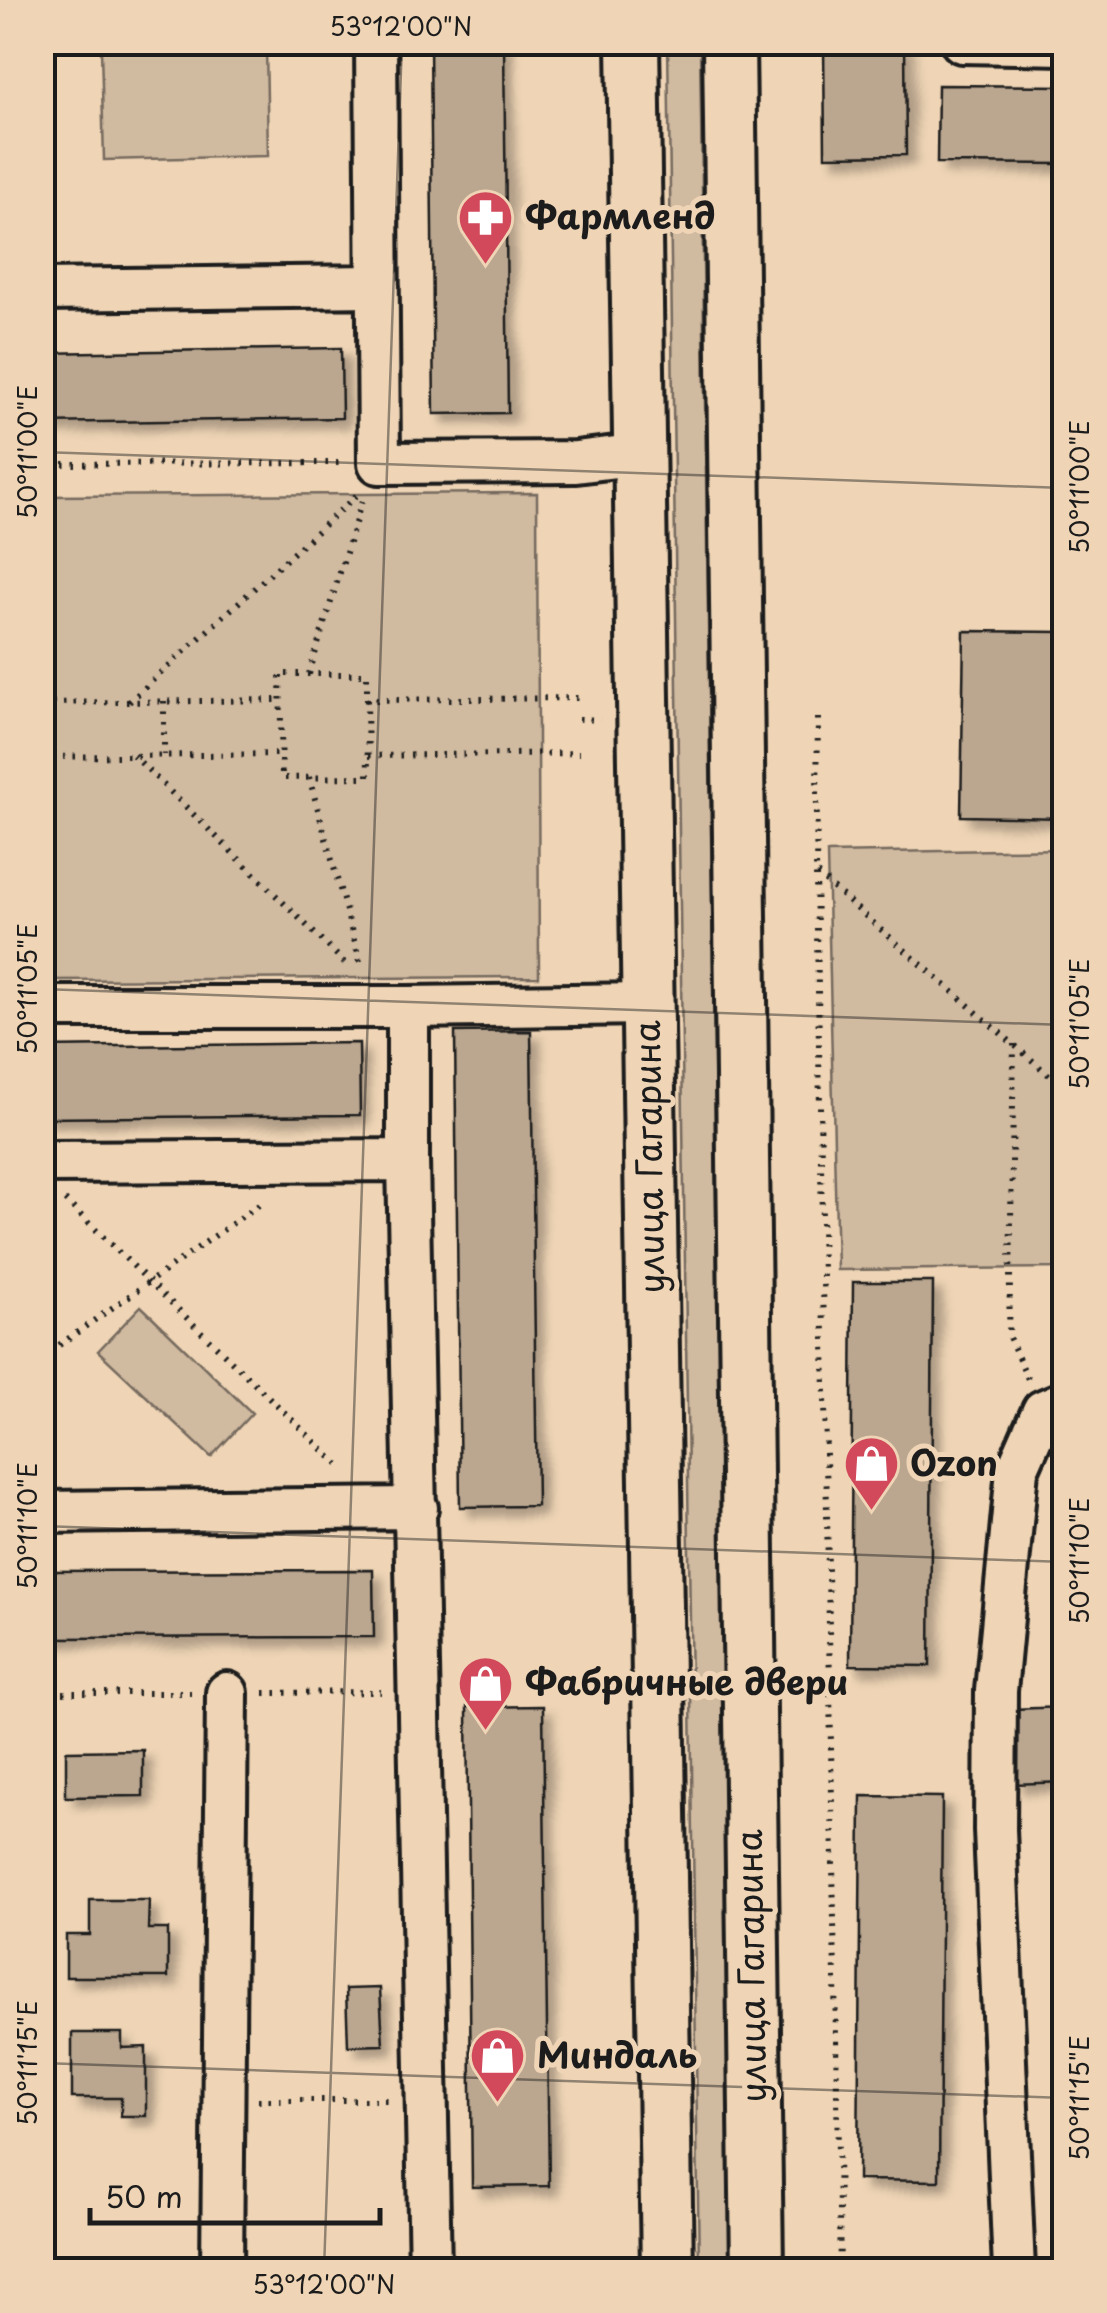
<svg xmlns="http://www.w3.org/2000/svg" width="1107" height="2313" viewBox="0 0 1107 2313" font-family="'Playpen Sans',sans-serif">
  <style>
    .green { fill: #d0baa0; stroke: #766b5e; stroke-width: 2.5 }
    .building { fill: #bba790; stroke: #1c1c1c; stroke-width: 2.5; filter: url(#shadow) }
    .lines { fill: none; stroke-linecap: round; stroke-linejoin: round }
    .minor-casing { stroke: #1c1c1c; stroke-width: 48 }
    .major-casing { stroke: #1c1c1c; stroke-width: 58 }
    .path { stroke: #1c1c1c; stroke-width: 6; stroke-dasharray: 2.5 8; stroke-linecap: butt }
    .minor { stroke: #efd5b6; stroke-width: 40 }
    .major { stroke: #efd5b6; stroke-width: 50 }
    .ticks { fill: none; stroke: #1c1c1c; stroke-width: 2.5; stroke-opacity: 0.45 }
    .labels { text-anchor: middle; stroke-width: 10; stroke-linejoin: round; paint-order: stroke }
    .poi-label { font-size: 35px; font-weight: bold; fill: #1c1c1c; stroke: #efd5b6; text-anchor: start }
    .street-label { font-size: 35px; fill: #1c1c1c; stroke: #efd5b6 }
    .neatline { fill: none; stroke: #1c1c1c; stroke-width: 4 }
    .ticks-label { font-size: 25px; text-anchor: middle; fill: #1c1c1c }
  </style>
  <defs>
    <filter id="shadow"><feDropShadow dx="9" dy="9" stdDeviation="5" flood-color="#0004"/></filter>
  </defs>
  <rect width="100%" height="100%" fill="#efd5b6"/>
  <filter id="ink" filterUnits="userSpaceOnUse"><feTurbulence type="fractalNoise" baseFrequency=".01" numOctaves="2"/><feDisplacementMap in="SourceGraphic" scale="20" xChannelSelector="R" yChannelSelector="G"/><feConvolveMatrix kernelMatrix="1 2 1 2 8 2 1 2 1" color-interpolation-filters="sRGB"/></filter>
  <g filter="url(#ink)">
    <!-- green -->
    <path class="green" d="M668,43H700L731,2270H699Z
      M266,45L268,156L104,160L101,49Z
      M537,493L539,977L43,980V496Z
      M1064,849V1268L837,1270L827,853Z
      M141,1306L252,1413L211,1457L98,1351Z"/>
    <!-- building -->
    <path class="building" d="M430,42H504L508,413L434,414Z
      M824,42H905L906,155L825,156Z
      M938,85L1064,86V164L937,163Z
      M341,348L342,418L42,423V353Z
      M964,631L1064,632V818L961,816Z
      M531,1031L537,1506L460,1507L455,1032Z
      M359,1043L360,1115L42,1118V1047Z
      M853,1282H933L930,1666L850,1665Z
      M373,1570L374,1637L42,1638V1571Z
      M543,1706L549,2186L472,2187L467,1707Z
      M1064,1707V1782L1014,1784L1012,1709Z
      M143,1750V1796L66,1797V1751Z
      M861,1796L942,1797L939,2181L858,2180Z
      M90,1900H149L148,1929H168V1977H66V1935H90Z
      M380,1988L383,2045L348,2046L346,1989Z
      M72,2033H122V2048L146,2047V2116H121V2098H72Z"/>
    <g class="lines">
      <defs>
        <path id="minor" d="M376,42L379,463L576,462L640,454
          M962,42L1064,44
          M42,290L378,286
          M42,1007H408
          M42,1162L408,1160
          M42,1512L417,1508
          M222,2270L227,1693
          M430,2270L408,1160V1007L648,1004
          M1014,2270L995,1830L996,1691L1017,1470L1043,1411L1064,1402"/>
        <path id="major" d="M633,42L667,2270
          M729,42L757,2270"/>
      </defs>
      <!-- minor casing -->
      <use href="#minor" class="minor-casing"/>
      <!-- major casing -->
      <use href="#major" class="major-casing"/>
      <!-- path -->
      <path class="path" d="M42,464L344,463
        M309,674L363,497
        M367,700L368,777L282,778L280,674H367V700L578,698
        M164,701V755
        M129,702L358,494
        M42,703L281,700
        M818,718L816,873L840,2270
        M579,719L600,720
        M133,755L350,968
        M368,756L579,753
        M42,757L282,754
        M309,777L362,969
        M817,874L1064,1088
        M1014,1044L1009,1337L1028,1379
        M65,1200L343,1469
        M42,1357L263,1202
        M42,1693H191
        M264,1693L381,1692
        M258,2100H391"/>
      <!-- minor -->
      <use href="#minor" class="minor"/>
      <!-- major -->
      <use href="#major" class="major"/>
    </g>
  </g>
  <!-- ticks -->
  <path class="ticks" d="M42,452L1064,488M42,989L1064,1025M42,1526L1064,1562M42,2063L1064,2098M324,2270L402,42"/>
  <!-- icons -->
  <defs>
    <symbol id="pharmacy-pin" viewBox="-11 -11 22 30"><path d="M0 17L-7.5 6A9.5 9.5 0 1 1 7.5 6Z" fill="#d1495b" stroke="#efd5b6"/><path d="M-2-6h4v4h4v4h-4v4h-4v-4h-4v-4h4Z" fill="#fff"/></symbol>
    <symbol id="shop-pin" viewBox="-11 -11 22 30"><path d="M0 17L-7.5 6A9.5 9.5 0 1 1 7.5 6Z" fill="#d1495b" stroke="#efd5b6"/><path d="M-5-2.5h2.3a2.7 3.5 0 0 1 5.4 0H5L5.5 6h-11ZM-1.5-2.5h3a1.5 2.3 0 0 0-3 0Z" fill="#fff"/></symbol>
  </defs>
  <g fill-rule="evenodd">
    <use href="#pharmacy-pin" x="454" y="186" width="63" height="86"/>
    <use href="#shop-pin" x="840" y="1432" width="63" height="86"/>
    <use href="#shop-pin" x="454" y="1652" width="63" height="86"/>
    <use href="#shop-pin" x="466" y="2024" width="63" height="86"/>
  </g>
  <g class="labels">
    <!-- poi labels -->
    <g class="poi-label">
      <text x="525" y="229">Фармленд</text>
      <text x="910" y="1476">Ozon</text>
      <text x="525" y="1695">Фабричные двери</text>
      <text x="537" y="2068">Миндаль</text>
    </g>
    <!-- street labels -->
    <g class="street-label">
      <text transform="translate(650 1157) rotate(-91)" y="12">улица Гагарина</text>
      <text transform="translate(752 1966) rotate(-91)" y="12">улица Гагарина</text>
    </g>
  </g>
  <!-- margin -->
  <rect width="1107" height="2313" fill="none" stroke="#efd5b6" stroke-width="110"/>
  <!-- scale -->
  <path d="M90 2208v15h290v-15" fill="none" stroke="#1c1c1c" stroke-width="5"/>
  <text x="105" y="2208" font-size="30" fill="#1c1c1c" stroke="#efd5b6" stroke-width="8" paint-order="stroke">50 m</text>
  <rect x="55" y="55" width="997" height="2203" class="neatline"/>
  <g class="ticks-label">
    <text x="401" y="36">53°12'00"N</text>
    <text transform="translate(28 452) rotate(-90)" y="9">50°11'00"E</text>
    <text transform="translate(1080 487) rotate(-90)" y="9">50°11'00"E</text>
    <text transform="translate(28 989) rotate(-90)" y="9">50°11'05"E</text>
    <text transform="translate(1080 1024) rotate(-90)" y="9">50°11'05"E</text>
    <text transform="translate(28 1526) rotate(-90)" y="9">50°11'10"E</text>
    <text transform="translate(1080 1561) rotate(-90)" y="9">50°11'10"E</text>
    <text transform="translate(28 2063) rotate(-90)" y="9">50°11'15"E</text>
    <text transform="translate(1080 2098) rotate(-90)" y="9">50°11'15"E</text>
    <text x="324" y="2294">53°12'00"N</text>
  </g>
</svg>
